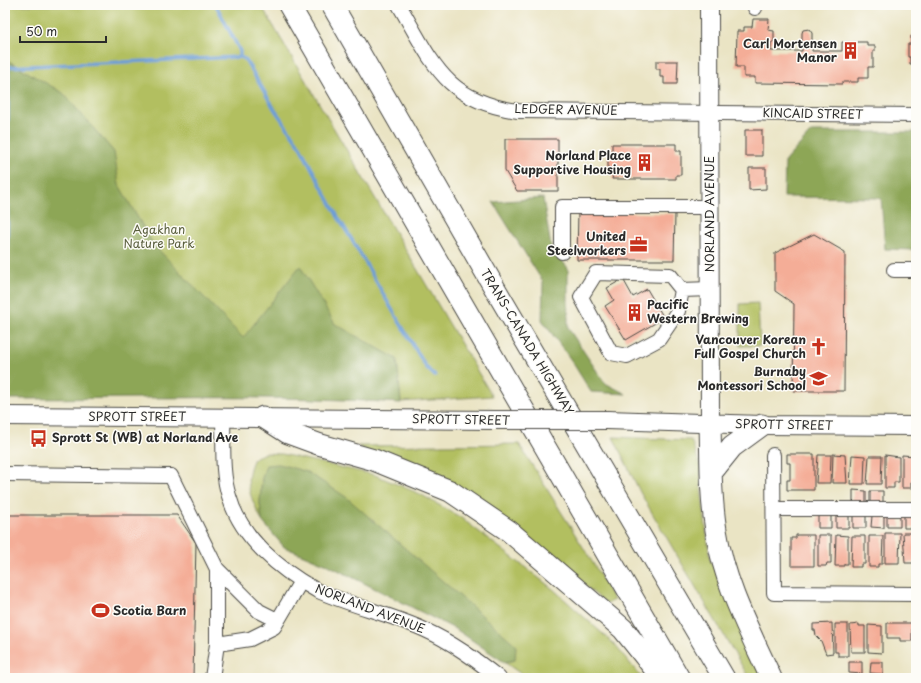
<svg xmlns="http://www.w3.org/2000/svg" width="921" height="683" viewBox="0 0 921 683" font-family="'Playpen Sans',sans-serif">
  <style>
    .green { fill: #b2bf61; stroke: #6e7546 }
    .forest { fill: #8da657; stroke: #5c6841 }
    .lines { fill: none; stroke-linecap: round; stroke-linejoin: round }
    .stream { stroke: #6d9ed7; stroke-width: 3.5 }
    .building { fill: #f4ad97 }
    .minor-casing { stroke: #484742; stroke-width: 16 }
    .major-casing { stroke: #484742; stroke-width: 20 }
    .highway-casing { stroke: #484742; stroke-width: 23 }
    .minor { stroke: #fff; stroke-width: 14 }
    .major { stroke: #fff; stroke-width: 18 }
    .highway { stroke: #fff; stroke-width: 21 }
    .major-bridge-casing { stroke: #484742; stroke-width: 20; stroke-linecap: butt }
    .major-bridge { stroke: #fff; stroke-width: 18 }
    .labels { text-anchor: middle; stroke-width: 3; stroke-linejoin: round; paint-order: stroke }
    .poi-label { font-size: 12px; font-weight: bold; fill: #2b2b2b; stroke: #fdfcf7; text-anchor: end }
    .street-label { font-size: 12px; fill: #2b2b2b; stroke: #fdfcf7 }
    .park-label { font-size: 12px; fill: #5a5f3e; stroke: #fdfcf7 }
  </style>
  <rect width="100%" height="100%" fill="#fdfcf7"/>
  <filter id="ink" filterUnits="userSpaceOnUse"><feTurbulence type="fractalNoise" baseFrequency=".025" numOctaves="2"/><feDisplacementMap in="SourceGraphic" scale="8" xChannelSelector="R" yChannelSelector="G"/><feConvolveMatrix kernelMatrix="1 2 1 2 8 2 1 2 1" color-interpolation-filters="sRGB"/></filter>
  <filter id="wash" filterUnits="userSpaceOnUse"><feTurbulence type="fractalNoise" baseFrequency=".012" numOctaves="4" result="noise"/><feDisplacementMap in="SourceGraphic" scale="16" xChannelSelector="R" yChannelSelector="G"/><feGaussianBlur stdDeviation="0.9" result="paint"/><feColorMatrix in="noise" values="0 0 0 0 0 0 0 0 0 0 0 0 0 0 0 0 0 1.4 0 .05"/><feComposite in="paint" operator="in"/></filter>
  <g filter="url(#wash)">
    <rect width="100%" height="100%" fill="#eae4c4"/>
    <!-- green -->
    <path class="green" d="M5,5H261L492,396L401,402L400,391H5Z
      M758,303L760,346H740V304Z
      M613,437L691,440L701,468V487L710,560L724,586L764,678H749L641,494Z
      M519,444L596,568L614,600L607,604L522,534L358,446Z
      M265,453L282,454L375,475L420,494L460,517L553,589L614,644L642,678H527L504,662L515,660L262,478L260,503L262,521C251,497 242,484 254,458Z"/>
    <!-- forest -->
    <path class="forest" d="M5,59L63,93L114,152L119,185L153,244L243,338L300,266L335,324L397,359L401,403C269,394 137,399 5,399Z
      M811,132H916V250L885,249L881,198L784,197L785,161Z
      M543,198L551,247L568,268V328L605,383L626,394L591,392L571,360L542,320L543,282L493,202Z
      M279,464L307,472L346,497L516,645L515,660L504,662L457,630L330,566L284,547L262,521L260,503L262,478L266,465Z"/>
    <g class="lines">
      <!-- stream -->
      <path class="stream" d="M216,5L240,51V57
        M5,67L240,57L245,59L275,110L298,143L338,217L361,255L390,306L426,367L435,376
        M6,384L8,67"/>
    </g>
    <g id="blocks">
      <!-- building -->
      <path class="building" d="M658,5H678V9H658Z
        M753,19H769L768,30L774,31V41L771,43V51H802V33L803,30L809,29L812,33V51H842V42H867V46H875V51H873V67H868V78H858V82H842V84L755,83V77H744V67H736L737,31H744V27H752Z
        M911,36H916V64H910V57H908V44H911Z
        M656,61H678L677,84H664V77H660V69H656Z
        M745,130H762V156H745Z
        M505,139H558V191H517L505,171Z
        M612,144H676V151H681V175H676V179H612L613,174H608V151H612Z
        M749,168H766V189L749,190Z
        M578,211L675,214L674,260H577Z
        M814,234L845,252L844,391H793L794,304L775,291V253Z
        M623,279L633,297L647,289L664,318L626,340L605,306L614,300L607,288Z
        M787,454H814V490H787V480H790V463H787Z
        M833,454L845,455L847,483H832Z
        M818,455H831L830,483H816Z
        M852,455L865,456L864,484H850Z
        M885,455L899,457V482H894V488H885Z
        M902,455L916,456V482H911V488H902Z
        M869,456H882L881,484H867Z
        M853,490L866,491V502H853Z
        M870,491H883V503L870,502Z
        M5,515H177L196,543L193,678H5Z
        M818,516H831V528H818Z
        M836,516H849V528H836Z
        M853,516H866V528H853Z
        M872,516H884V528L871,527Z
        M887,516H900V527H887Z
        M904,516H916V528H904Z
        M885,533H900L899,563H885Z
        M903,533H916V563H905Z
        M796,535H814V566H791V538H796Z
        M818,535H831V563H827L826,566H818Z
        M836,535L848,536V564H844V566H835Z
        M852,536H865V564H861V567H851Z
        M869,536H883L882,564H878V567H869Z
        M832,623L833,653L826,654L821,641L816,636L815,630H813V624Z
        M887,623H912V641H900V638H887Z
        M835,624H848V656H838V652H835Z
        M859,624V626H865V652H851L850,625Z
        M868,625L882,626V653L868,652Z
        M849,662H862V674L849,673Z
        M871,662H883V674L870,673Z"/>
    </g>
  </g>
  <g filter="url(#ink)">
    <use href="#blocks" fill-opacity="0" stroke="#484742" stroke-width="1"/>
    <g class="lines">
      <defs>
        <path id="minor" d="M399,5C433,63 445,101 518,111L916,115
          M755,5V8
          M562,252V207H710
          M894,270H916
          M596,273L670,275L682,290L678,311L659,339L627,356L611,353L581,297Z
          M682,290L710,289
          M223,417C224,443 221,472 229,496C240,537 280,570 316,590C352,606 390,614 425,630C452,642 476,660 499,678
          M773,455L774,593L916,594
          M5,474L171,476L217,569L259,611L277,620
          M774,509H916
          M217,569V644
          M212,678L217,644L250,639L274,627L301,581"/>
        <path id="major" d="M709,5L710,424
          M5,416L495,420
          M607,420L762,425L916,426"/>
        <path id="highway" d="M289,5L679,678
          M332,5L497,292L724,678
          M263,417L288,433L318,444L374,460L450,491L509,531L623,629L662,678
          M710,424C711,459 710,495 716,530C724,583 749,630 771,678
          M712,472L732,447L762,425"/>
      </defs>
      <!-- minor casing -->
      <use href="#minor" class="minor-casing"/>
      <!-- major casing -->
      <use href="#major" class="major-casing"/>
      <!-- highway casing -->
      <use href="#highway" class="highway-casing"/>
      <!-- minor -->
      <use href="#minor" class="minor"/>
      <!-- major -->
      <use href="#major" class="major"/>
      <!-- highway -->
      <use href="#highway" class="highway"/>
      <defs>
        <path id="major-bridge" d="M495,420H607"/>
      </defs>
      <!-- major-bridge casing -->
      <use href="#major-bridge" class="major-bridge-casing"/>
      <!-- major-bridge -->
      <use href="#major-bridge" class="major-bridge"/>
    </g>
  </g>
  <!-- icons -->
  <defs>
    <symbol id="building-bare" viewBox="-9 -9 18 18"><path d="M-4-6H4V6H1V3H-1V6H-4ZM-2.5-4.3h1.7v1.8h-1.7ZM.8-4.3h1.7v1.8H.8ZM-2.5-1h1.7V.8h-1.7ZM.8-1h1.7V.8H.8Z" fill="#c8321e" stroke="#fdfcf7" stroke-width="2.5" paint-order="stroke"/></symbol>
    <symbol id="office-bare" viewBox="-9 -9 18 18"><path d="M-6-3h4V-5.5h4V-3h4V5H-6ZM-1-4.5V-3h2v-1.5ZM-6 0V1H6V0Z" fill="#c8321e" stroke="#fdfcf7" stroke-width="2.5" paint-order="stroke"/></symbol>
    <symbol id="church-bare" viewBox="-9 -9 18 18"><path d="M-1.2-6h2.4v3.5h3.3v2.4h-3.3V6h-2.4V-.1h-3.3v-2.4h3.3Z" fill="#c8321e" stroke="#fdfcf7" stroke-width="2.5" paint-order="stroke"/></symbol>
    <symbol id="school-bare" viewBox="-9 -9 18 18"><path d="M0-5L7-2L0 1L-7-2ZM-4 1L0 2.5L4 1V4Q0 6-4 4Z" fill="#c8321e" stroke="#fdfcf7" stroke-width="2.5" paint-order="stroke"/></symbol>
    <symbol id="bus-bare" viewBox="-9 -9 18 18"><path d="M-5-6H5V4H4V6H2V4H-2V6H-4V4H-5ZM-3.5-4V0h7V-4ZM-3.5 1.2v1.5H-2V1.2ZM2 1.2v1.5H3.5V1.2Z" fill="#c8321e" stroke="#fdfcf7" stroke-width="2.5" paint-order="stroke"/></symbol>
    <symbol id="stadium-bare" viewBox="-9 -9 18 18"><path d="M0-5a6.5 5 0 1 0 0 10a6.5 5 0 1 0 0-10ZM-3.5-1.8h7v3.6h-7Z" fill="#c8321e" stroke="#fdfcf7" stroke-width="2.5" paint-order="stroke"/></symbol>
  </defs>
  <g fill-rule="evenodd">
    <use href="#building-bare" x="838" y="38" width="25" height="25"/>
    <use href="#building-bare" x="632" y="150" width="25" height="25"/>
    <use href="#office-bare" x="626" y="232" width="25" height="25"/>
    <use href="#building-bare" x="622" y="300" width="25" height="25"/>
    <use href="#church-bare" x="806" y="334" width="25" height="25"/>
    <use href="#school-bare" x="806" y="366" width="25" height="25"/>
    <use href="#bus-bare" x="26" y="426" width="25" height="25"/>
    <use href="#stadium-bare" x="88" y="598" width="25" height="25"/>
  </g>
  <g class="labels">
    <!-- poi labels -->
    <g class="poi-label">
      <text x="837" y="48">Carl Mortensen<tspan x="837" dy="14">Manor</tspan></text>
      <text x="631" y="160">Norland Place<tspan x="631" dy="14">Supportive Housing</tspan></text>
      <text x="626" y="241">United<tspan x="626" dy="14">Steelworkers</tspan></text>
      <text x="647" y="309" text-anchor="start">Pacific<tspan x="647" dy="14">Western Brewing</tspan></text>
      <text x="806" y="344">Vancouver Korean<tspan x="806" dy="14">Full Gospel Church</tspan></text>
      <text x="806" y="376">Burnaby<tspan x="806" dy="14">Montessori School</tspan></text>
      <text x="52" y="442" text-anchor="start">Sprott St (WB) at Norland Ave</text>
      <text x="113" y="615" text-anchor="start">Scotia Barn</text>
    </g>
    <!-- street labels -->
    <g class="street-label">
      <text transform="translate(566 110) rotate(1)" y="4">LEDGER AVENUE</text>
      <text transform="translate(813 114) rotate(1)" y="4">KINCAID STREET</text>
      <text transform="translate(710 214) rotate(-90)" y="4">NORLAND AVENUE</text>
      <text transform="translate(527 342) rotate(59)" y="4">TRANS-CANADA HIGHWAY</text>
      <text x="137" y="421">SPROTT STREET</text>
      <text transform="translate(461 420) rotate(1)" y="4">SPROTT STREET</text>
      <text transform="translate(784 425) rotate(1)" y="4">SPROTT STREET</text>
      <text transform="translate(370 609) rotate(21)" y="4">NORLAND AVENUE</text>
    </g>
    <!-- park labels -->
    <g class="park-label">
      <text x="159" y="234">Agakhan<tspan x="159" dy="14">Nature Park</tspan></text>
    </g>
  </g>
  <!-- margin -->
  <rect width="921" height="683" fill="none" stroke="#fdfcf7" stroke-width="20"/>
  <!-- scale -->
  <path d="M20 36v6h86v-6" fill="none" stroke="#2b2b2b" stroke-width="2"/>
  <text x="26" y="36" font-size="12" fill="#2b2b2b" stroke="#fdfcf7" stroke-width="3" paint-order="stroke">50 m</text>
</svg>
